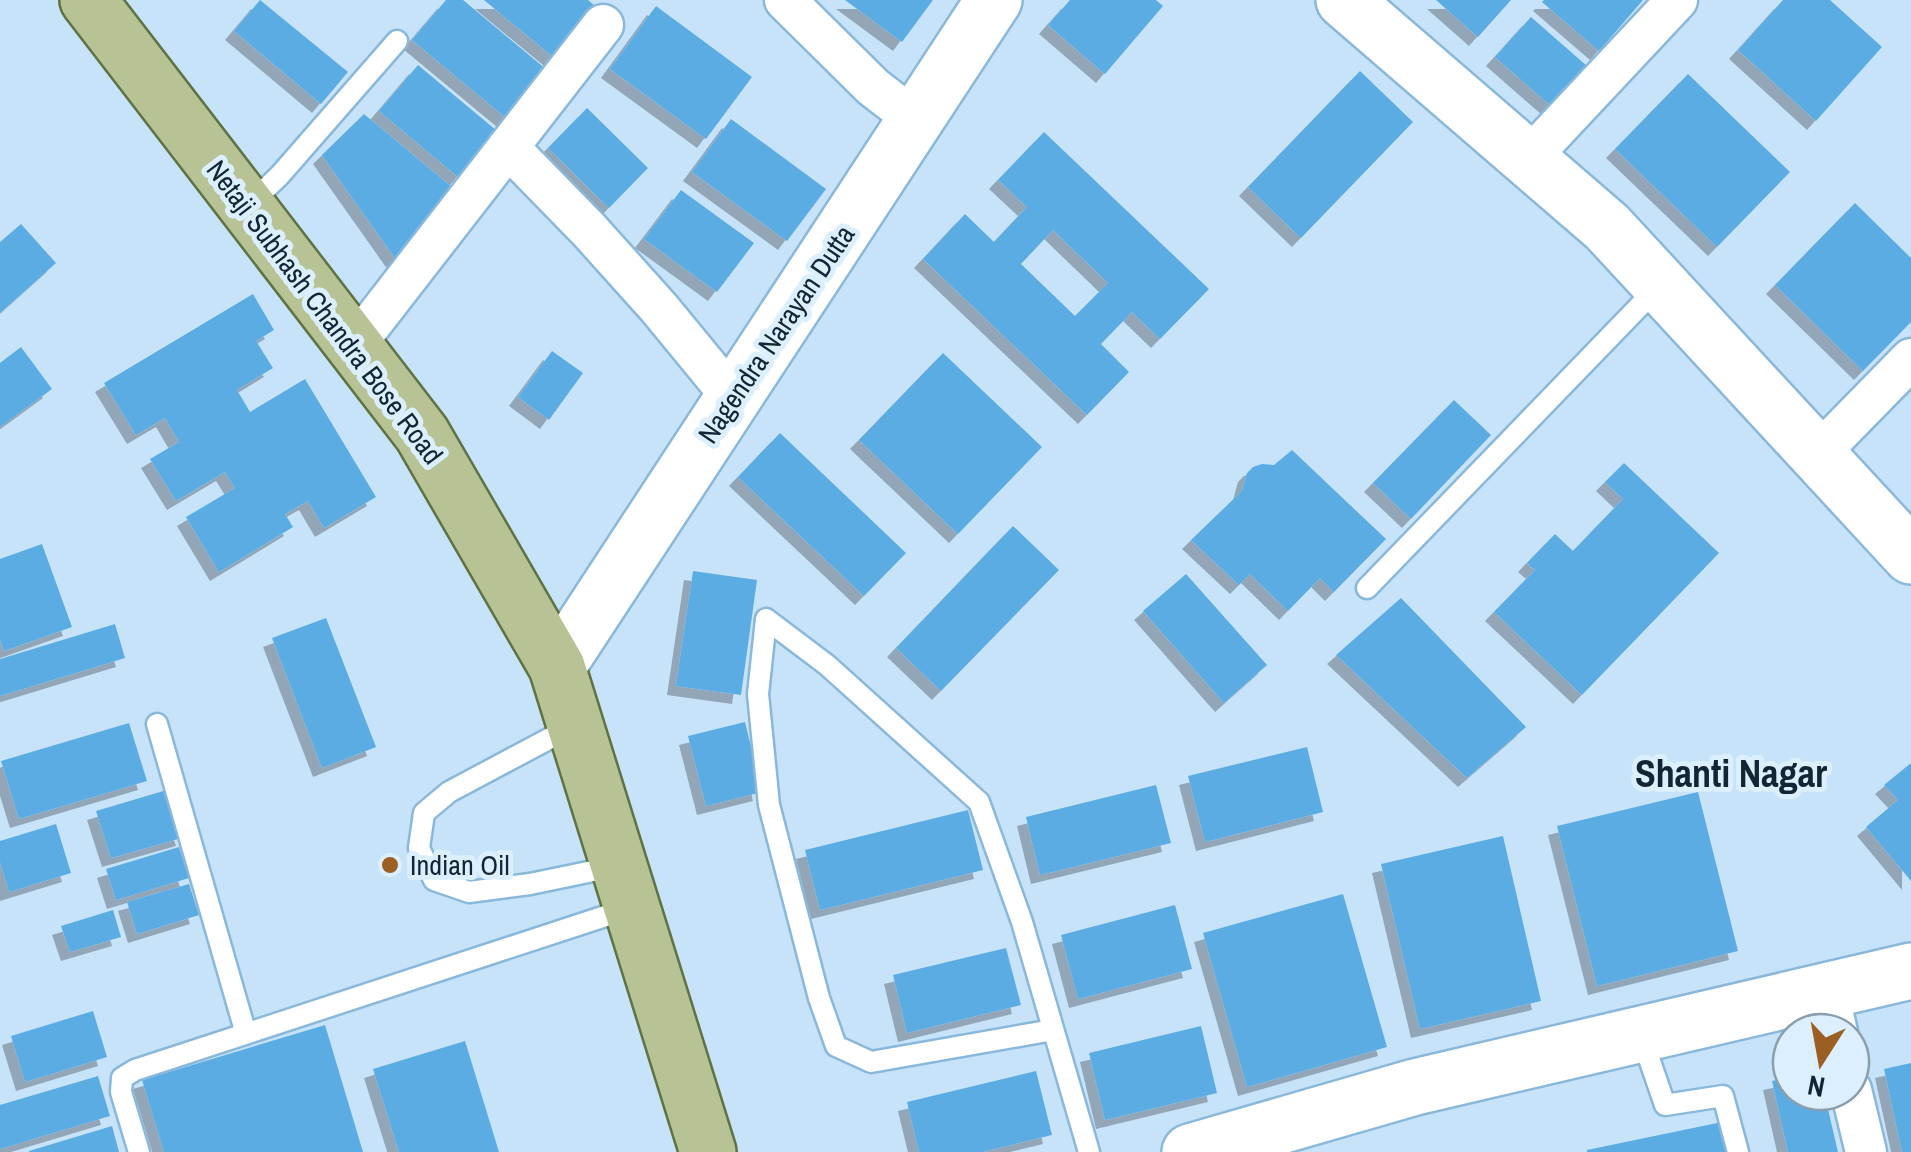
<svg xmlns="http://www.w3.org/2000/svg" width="1911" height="1152" viewBox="0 0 1911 1152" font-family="'Archivo Narrow',sans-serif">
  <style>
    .building { fill: #5cace4; fill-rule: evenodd; filter: url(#shadow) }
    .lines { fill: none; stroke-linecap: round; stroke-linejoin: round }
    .lane-casing { stroke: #8ab8db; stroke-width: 25 }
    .street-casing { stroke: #8ab8db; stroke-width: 45 }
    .secondary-casing { stroke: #8ab8db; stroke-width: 60 }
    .primary-casing { stroke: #5e7243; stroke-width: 60 }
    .lane { stroke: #fff; stroke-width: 20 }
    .street { stroke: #fff; stroke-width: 40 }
    .secondary { stroke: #fff; stroke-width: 55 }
    .primary { stroke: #b7c394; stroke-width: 55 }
    .poi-dot { fill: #9c5f23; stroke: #dceffe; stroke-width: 4 }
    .labels { text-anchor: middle; stroke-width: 10; stroke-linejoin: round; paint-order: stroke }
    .street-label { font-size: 28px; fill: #122532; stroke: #dceffe }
    .poi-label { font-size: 28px; fill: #122532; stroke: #dceffe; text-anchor: start }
    .district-label { font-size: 38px; font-weight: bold; fill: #122532; stroke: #dceffe }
  </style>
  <defs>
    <filter id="shadow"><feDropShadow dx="-9" dy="9" stdDeviation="0" flood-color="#0004"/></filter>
  </defs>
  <rect width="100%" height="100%" fill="#c7e3f9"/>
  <!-- building -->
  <path class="building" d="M260,0L348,72L321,104L234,31Z
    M446,0H463L547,70L506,118L412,40Z
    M484,0H588L601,11L558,61Z
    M845,0H933L902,42Z
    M1070,0H1156L1163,6L1105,74L1048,25Z
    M1436,0H1511L1478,37Z
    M1544,0H1643L1599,51L1542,2Z
    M1783,0H1830L1882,47L1816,121L1738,50Z
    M656,6L752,77L706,139L610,69Z
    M1531,17L1587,66L1551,106L1495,57Z
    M418,65L497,131L458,177L379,111Z
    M1360,71L1413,122L1301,238L1248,187Z
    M1688,74L1790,172L1717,247L1615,149Z
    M587,108L648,168L609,208L548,148Z
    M364,114L460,194L397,261L322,155Z
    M731,119L826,189L787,241L692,172Z
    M1044,132L1209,289L1160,339L1132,312L1101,344L1129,372L1087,415L923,259L965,214L994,242L1027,207L998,180ZM1053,230L1108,283L1075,316L1021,264Z
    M681,190L754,243L717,292L644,239Z
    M1855,203L1911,258V322L1863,371L1775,285Z
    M21,224L56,263L0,313V242Z
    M253,294L274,330L256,341L273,368L237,390L250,412L305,379L376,497L324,528L308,501L285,514L293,527L219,572L186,517L235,488L225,472L176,501L150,459L179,442L165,418L136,435L104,383Z
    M21,347L52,389L0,427V363Z
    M552,351L583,373L549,420L518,397Z
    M943,353L1042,447L958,534L859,440Z
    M1454,400L1491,435L1411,519L1373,483Z
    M780,433L906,553L864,596L738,477Z
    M1292,450L1386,539L1334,592L1320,578L1288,611L1250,574L1239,585L1191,540L1242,491L1247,473L1253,467L1262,464L1274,465Z
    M1624,463L1719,553L1582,695L1494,612L1535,570L1527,563L1555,534L1573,551L1623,499L1605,482Z
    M1013,526L1059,570L941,691L896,648Z
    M42,544L72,627L4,651L0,640V559Z
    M693,571L757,580L741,695L676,686Z
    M1186,574L1267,665L1224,703L1143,611Z
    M1401,598L1526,727L1467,778L1336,655Z
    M326,618L376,747L322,768L272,638Z
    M115,624L125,658L0,696V659Z
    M745,722L762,792L706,806L688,736Z
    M129,723L147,781L19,819L1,761Z
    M1307,747L1323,812L1205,842L1188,776Z
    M1911,763V881L1866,827L1898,800L1884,785Z
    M1156,785L1171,843L1040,875L1026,817Z
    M170,789L185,837L111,858L96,811Z
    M1698,792L1738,951L1597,986L1557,826Z
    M968,810L983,870L820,910L805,850Z
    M56,824L71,873L9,892L0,862V841Z
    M1503,836L1541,1001L1420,1029L1381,864Z
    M179,847L189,878L116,900L106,869Z
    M189,884L199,915L137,934L127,902Z
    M1343,894L1387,1047L1247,1087L1203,933Z
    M1175,905L1192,969L1078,999L1061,935Z
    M113,910L121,937L70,952L61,926Z
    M1006,948L1021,1005L907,1033L893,975Z
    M93,1011L107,1057L25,1082L11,1036Z
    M325,1025L363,1152H164L142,1080Z
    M1201,1026L1217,1093L1105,1120L1089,1053Z
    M465,1041L499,1152H399L373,1069Z
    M1911,1063V1152H1902L1884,1069Z
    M1036,1071L1052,1135L982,1152H919L907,1102Z
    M98,1076L110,1116L0,1149V1105Z
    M1791,1077V1092H1824L1838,1152H1788L1772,1081Z
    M1722,1122L1728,1152H1587V1150Z
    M112,1126L119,1152H29V1151Z"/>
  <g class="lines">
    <defs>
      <path id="lane" d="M249,205L280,175L397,41
        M1367,588L1659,286
        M157,724L246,1034
        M573,726L449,792L424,813L419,848L434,880L469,892L530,884L617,866
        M1053,1030L871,1062L836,1046L819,998L769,805L758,694L766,619L827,665L979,802L1022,922L1089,1152
        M1642,1038L1665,1105L1723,1096L1738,1152
        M139,1152L121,1092L122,1078L135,1070L630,908"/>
      <path id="street" d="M785,0L873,87L917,121
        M508,147L589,230L659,308L733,398
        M1528,159L1677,0
        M354,346L603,25
        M1817,455L1911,359
        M1827,989L1837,1032
        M1851,1090L1866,1152"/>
      <path id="secondary" d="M1344,0L1607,227L1911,556
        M557,667L994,0
        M1190,1152L1415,1087L1911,971"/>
      <path id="primary" d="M88,0L422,434L557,667L708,1152"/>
    </defs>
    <!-- lane casing -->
    <use href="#lane" class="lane-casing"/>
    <!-- street casing -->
    <use href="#street" class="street-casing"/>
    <!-- secondary casing -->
    <use href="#secondary" class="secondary-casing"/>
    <!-- primary casing -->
    <use href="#primary" class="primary-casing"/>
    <!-- lane -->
    <use href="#lane" class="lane"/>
    <!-- street -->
    <use href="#street" class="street"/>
    <!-- secondary -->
    <use href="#secondary" class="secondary"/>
    <!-- primary -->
    <use href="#primary" class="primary"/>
  </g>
  <!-- markers -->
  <circle class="poi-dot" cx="390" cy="865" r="10"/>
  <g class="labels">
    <!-- street labels -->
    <g class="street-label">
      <text transform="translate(325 312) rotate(53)" y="10">Netaji Subhash Chandra Bose Road</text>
      <text transform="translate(776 334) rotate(-56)" y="10">Nagendra Narayan Dutta</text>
    </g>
    <!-- poi labels -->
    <g class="poi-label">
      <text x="410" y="875">Indian Oil</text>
    </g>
    <!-- district labels -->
    <g class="district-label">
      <text x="1731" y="787">Shanti Nagar</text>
    </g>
  </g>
  <!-- north arrow -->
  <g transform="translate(1821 1062) rotate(191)"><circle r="48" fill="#dceffe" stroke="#8b9eac" stroke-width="2.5"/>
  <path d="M0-8L18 38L0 25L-18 38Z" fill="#9c5f23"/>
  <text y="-15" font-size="28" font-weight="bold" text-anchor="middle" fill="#122532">N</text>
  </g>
</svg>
